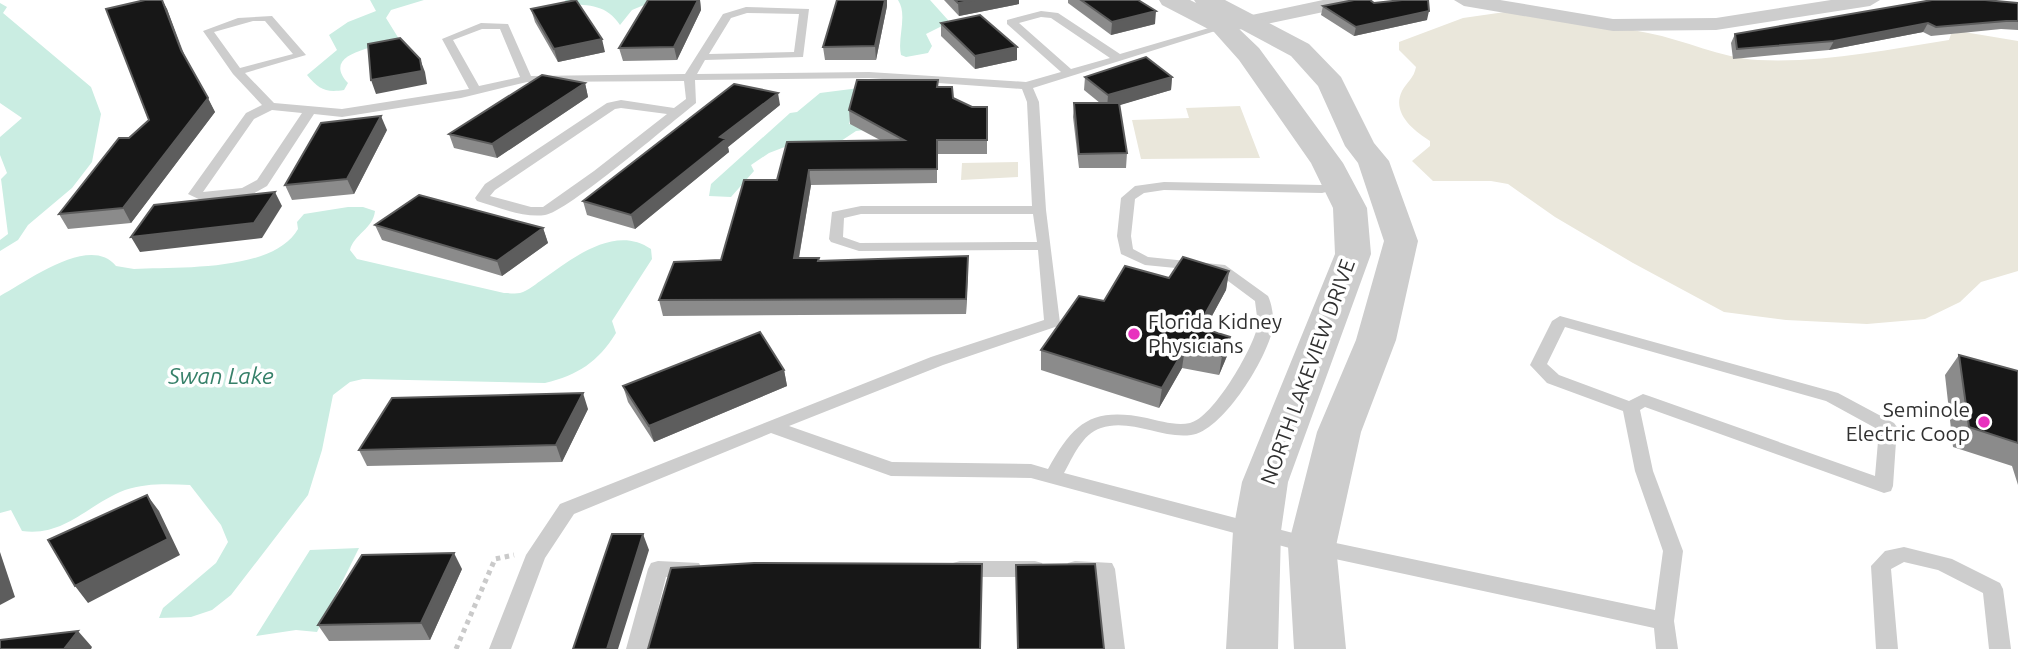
<svg xmlns="http://www.w3.org/2000/svg" width="2018" height="649" viewBox="0 0 2018 649" font-family="Ubuntu,sans-serif">
  <style>
    .green { fill: #eae7db }
    .water { fill: #caede2 }
    .lines { fill: none; stroke-linecap: round; stroke-linejoin: round }
    .path { stroke: #cacaca; stroke-width: 5; stroke-dasharray: 4.5 4.5; stroke-linecap: butt }
    .service { fill: #cdcdcd; fill-rule: evenodd }
    .minor { fill: #cdcdcd; fill-rule: evenodd }
    .tertiary { fill: #cdcdcd; fill-rule: evenodd }
    .wall { fill: #8b8b8b }
    .shaded-wall { fill: #5d5d5d }
    .building { fill: #171717; stroke: #5d5d5d; stroke-width: 2 }
    .poi-dot { fill: #e831be; stroke: #fff; stroke-width: 2.5 }
    .labels { text-anchor: middle; stroke-width: 7; stroke-linejoin: round; paint-order: stroke }
    .poi-label { font-size: 21px; fill: #303030; stroke: #fff; text-anchor: start }
    .street-label { font-size: 21px; fill: #303030; stroke: #fff }
    .water-label { font-size: 23px; font-style: italic; fill: #368069; stroke: #fff }
  </style>
  <rect width="100%" height="100%" fill="#fff"/>
  <!-- green -->
  <path class="green" d="M1505,12C1553,21 1601,23 1648,33C1685,40 1721,58 1758,60C1824,63 1884,50 1949,40L1951,34L1964,32L2018,41V271L1981,282L1960,302L1925,319L1867,324L1786,320L1724,312L1633,263L1555,217L1508,184L1491,181H1433L1412,161L1430,146V141C1414,131 1391,113 1402,91C1407,82 1414,78 1416,67L1399,50V42L1463,18Z
    M1240,106L1260,158L1141,159L1132,120L1189,118L1186,108Z
    M1018,162V177L961,180L962,163Z"/>
  <!-- water -->
  <path class="water" d="M370,0H424L391,10L386,18L399,39C384,47 318,51 348,83L344,90C325,93 319,89 307,75L337,50L329,35L348,22L376,11Z
    M565,0H656L632,10L620,25C607,5 590,5 567,4Z
    M898,0H930L948,20V23L926,34L932,46L928,53L906,57L901,55C897,38 908,15 898,0Z
    M0,3L7,7L3,13L91,87L101,114L92,162L72,188L28,225L18,240L0,251V240L8,234L1,179L7,173L0,155V137L22,118L0,103Z
    M867,87L858,94L849,124L874,126L872,129L856,131L841,141L795,143L769,153L751,165L754,171L731,197L709,196L711,184L790,113L797,112L820,93Z
    M348,207H363L375,211C373,229 354,234 350,250L357,259L504,293C509,293 515,294 520,293C528,291 537,283 543,279C573,258 615,224 651,249L652,259L612,321L616,333C598,362 578,375 545,383L363,379L350,382L333,395L322,450L308,495L231,595L212,610L191,617L159,618L163,608L216,563L228,542L221,525L190,485C168,484 146,483 125,490C88,504 65,537 22,531L11,510L0,513V296C28,281 90,234 116,266L134,269C178,267 274,272 298,229L297,222L304,214Z
    M359,548L317,632L296,630L256,636L310,550Z"/>
  <g class="lines">
    <!-- path -->
    <path class="path" d="M456,649L495,559L514,555"/>
    <!-- service -->
    <path class="service" d="M746,7L809,9L803,57L705,60L697,74L869,72L1026,82L1061,72L1007,24V20L1041,11L1058,13L1120,54L1219,25L1228,27L1033,88L1039,102L1046,210L1060,323L1058,326L943,365L789,426L892,462L1031,464L1048,469C1074,422 1092,407 1147,418C1160,421 1176,426 1190,423C1213,418 1252,350 1257,328C1258,319 1256,310 1255,301L1216,272L1145,265L1121,254L1117,236L1121,198L1135,186L1164,182L1322,185L1343,182V188L1322,193L1164,190L1144,193L1135,199L1131,236L1133,249L1148,257L1225,265L1268,296C1272,304 1274,318 1273,327C1268,357 1223,431 1191,435C1162,439 1130,418 1101,428C1082,434 1073,457 1064,473L1312,538L1655,610L1663,551L1635,471L1623,411L1547,383L1530,365L1552,321L1560,316L1838,393L1894,423L1897,427L1893,486L1891,491L1884,493L1645,407L1640,410L1653,471L1683,551L1674,621L1678,649H1656L1654,628L1312,554L1031,478L891,476L771,433L574,514L545,558L511,649H489L526,555L560,504L931,357L1044,320L1038,250L859,251L831,242L829,239L832,212L861,206H1032L1027,102L1022,89L869,78L695,80L696,103C673,121 566,213 545,215C523,218 498,207 477,201L475,198L485,184L607,103L621,100L674,108L686,99L684,81L527,82L461,98L342,117L314,114L267,186L251,195L205,202L188,194L246,113L262,105L233,74L203,31L238,18L272,16L306,55L245,73L274,103L342,109L469,89L442,39L481,23L508,24L531,76L685,74L723,14ZM747,13L799,14L794,52L709,54L731,18ZM1041,17L1051,18L1110,58L1071,69L1019,23ZM253,21H265L293,54L240,68L214,32ZM482,29H500L520,77L479,86L453,40ZM621,108L667,114L594,171L543,207H531L490,196L495,190L615,109ZM272,110L302,113L257,180L242,188L203,192L254,119ZM861,214H1033L1037,242L860,243L843,237L844,218ZM1565,327L1826,401L1879,430L1875,476L1649,396L1643,394L1629,401L1559,375L1547,364Z
      M1904,547L1952,559L2000,583L2003,589L2011,649H1989L1983,593L1938,570L1904,562L1891,569L1898,649H1876L1871,566L1885,551Z
      M658,561L699,563L702,569L699,575L666,577L648,649H626L648,569L651,563Z
      M960,561H1035L1042,563L1045,569L1042,575L1035,577H960L953,575L950,569L953,563Z
      M1075,561L1112,563L1115,569L1125,649H1103L1096,577L1068,575L1065,569L1068,563Z"/>
    <!-- minor -->
    <path class="minor" d="M1323,0H1362L1352,6L1223,33L1212,27L1223,21Z
      M1454,0H1500L1613,19L1716,18L1831,0H1880L1870,6L1716,30L1613,31L1464,6Z"/>
    <!-- tertiary -->
    <path class="tertiary" d="M1159,0H1190L1196,3L1194,0H1225L1309,44L1341,77L1374,143L1389,161L1418,241L1396,340L1361,432L1336,546L1346,649H1294L1288,546L1317,432L1356,340L1384,241L1358,163L1345,146L1318,86L1291,56L1237,27L1259,48L1343,163L1367,208L1371,254L1288,482L1281,531L1278,649H1226L1233,531L1242,482L1335,254L1333,208L1311,163L1239,60L1214,32L1162,5Z"/>
  </g>
  <!-- wall -->
  <path class="wall" d="M162,0L167,9L186,59L215,112L131,223L68,229L59,214L149,120Z
    M648,0H700L701,10L677,60L623,61L619,48Z
    M944,0H1019V4L959,16Z
    M1068,0H1138L1155,24L1111,35L1068,3Z
    M1926,0H1985L2018,3V30L2001,29L1931,36L1923,32L1829,50L1733,59L1731,43L1735,34L1926,1Z
    M1374,3L1427,20L1354,36L1321,15L1323,6Z
    M887,6L876,60H825L823,47Z
    M531,9L605,52L558,62L535,22Z
    M941,23L1017,47V60L975,69L941,36Z
    M1085,77H1172L1171,90L1119,105L1127,153L1126,168H1079L1073,117L1074,103H1100L1084,90Z
    M585,83L588,97L497,158L454,148L449,134Z
    M938,87L953,98L972,107H987V154H937V183L811,185L799,258L819,261L968,256L966,314L663,316L659,300L721,260L777,180L880,140L850,124L849,110Z
    M780,105L728,147L729,152L635,229L587,215L583,201Z
    M387,130L354,194L292,200L285,185Z
    M375,225L543,228L548,243L502,276L382,240Z
    M1229,271L1226,290L1205,329L1230,337L1227,356L1219,375L1182,368L1159,408L1041,370V350L1104,301L1169,278Z
    M1959,355L2018,371V485L2012,466L1953,447L1945,375Z
    M784,370L787,386L654,442L628,402L623,386Z
    M588,409L562,462L367,466L359,450Z
    M462,569L430,640L329,641L318,625Z"/>
  <!-- shaded-wall -->
  <path class="shaded-wall" d="M162,0L167,9L187,64L181,50Z
    M698,0H700L701,10L677,60L674,47Z
    M885,0H887V6L876,60L875,46Z
    M976,0H1019V4L959,16L958,3Z
    M1156,11L1155,24L1111,35L1112,22Z
    M1429,11L1427,20L1354,36L1356,27Z
    M1928,23L1923,32L1829,50L1834,41Z
    M602,39L605,52L558,62L554,49Z
    M1017,47V60L975,69V56Z
    M420,59L425,72L427,84L376,94L371,80Z
    M1172,77L1171,90L1107,109L1108,95Z
    M585,83L588,97L497,158L492,144Z
    M778,93L780,105L728,147L729,152L635,229L631,215L720,137Z
    M208,98L215,112L131,223L123,208Z
    M381,116L387,130L354,194L347,179Z
    M809,170L811,185L796,274L794,258Z
    M275,192L282,206L262,238L140,252L131,237Z
    M543,228L548,243L502,276L497,261Z
    M968,256V271L966,314V299Z
    M1229,271L1226,290L1195,347L1198,327Z
    M1230,337L1227,356L1219,375L1222,356Z
    M1185,348L1182,368L1159,408L1162,388Z
    M784,370L787,386L654,442L649,426Z
    M583,393L588,409L562,462L556,445Z
    M147,495L159,511L180,555L88,603L75,586Z
    M643,534L649,550L618,649H607Z
    M0,552L15,597L0,605Z
    M454,553L462,569L430,640L421,623Z
    M78,631L92,647L91,649H64Z"/>
  <!-- building -->
  <path class="building" d="M145,0H162L181,50L208,98L123,208L59,214L119,138H129L149,120L106,9Z
    M576,0L602,39L554,49L531,9Z
    M648,0H698L674,47L619,48Z
    M837,0H885L875,46L823,47Z
    M955,0H976L958,3Z
    M1081,0H1138L1156,11L1112,22Z
    M1354,0H1370L1374,3L1402,0H1428L1429,11L1356,27L1323,6Z
    M1932,0H1985L2018,3V21H2006L1936,27L1928,23L1834,41L1737,49L1735,34Z
    M980,15L1017,47L975,56L941,23Z
    M400,38L420,59L422,71L371,80L368,44Z
    M1146,57L1172,77L1108,95L1085,77Z
    M542,75L585,83L492,144L449,134Z
    M857,80H938L937,87H952L953,98L972,107H987V140H937V169L809,170L794,258H819L818,261L968,256L966,299L659,300L674,262L721,260L744,180H777L787,142L904,140L849,110Z
    M734,84L778,93L720,137L726,139L631,215L583,201Z
    M1074,103H1119L1127,153L1079,154Z
    M381,116L347,179L285,185L321,123Z
    M275,192L254,223L131,237L154,205Z
    M419,195L543,228L497,261L375,225Z
    M1183,257L1229,271L1198,327L1230,337L1222,356L1185,348L1162,388L1041,350L1079,296L1104,301L1125,266L1169,278Z
    M760,332L784,370L649,426L623,386Z
    M1959,355L2018,371V443L1969,427Z
    M583,393L556,445L359,450L392,398Z
    M147,495L168,539L75,586L48,540Z
    M612,534H643L607,649H573Z
    M454,553L421,623L318,625L362,555Z
    M754,563L982,564L980,649H648L671,568Z
    M1095,564L1104,649H1018L1016,565Z
    M78,631L64,649H0V640Z"/>
  <!-- markers -->
  <g class="poi-dot">
    <circle cx="1134" cy="334" r="7"/>
    <circle cx="1984" cy="422" r="7"/>
  </g>
  <g class="labels">
    <!-- poi labels -->
    <g class="poi-label">
      <text x="1148" y="329">Florida Kidney<tspan x="1148" dy="24">Physicians</tspan></text>
      <text x="1970" y="417" text-anchor="end">Seminole<tspan x="1970" dy="24">Electric Coop</tspan></text>
    </g>
    <!-- street labels -->
    <g class="street-label">
      <text transform="translate(1308 372) rotate(-70)" y="7">NORTH LAKEVIEW DRIVE</text>
    </g>
    <!-- water labels -->
    <g class="water-label">
      <text x="221" y="384">Swan Lake</text>
    </g>
  </g>
</svg>
